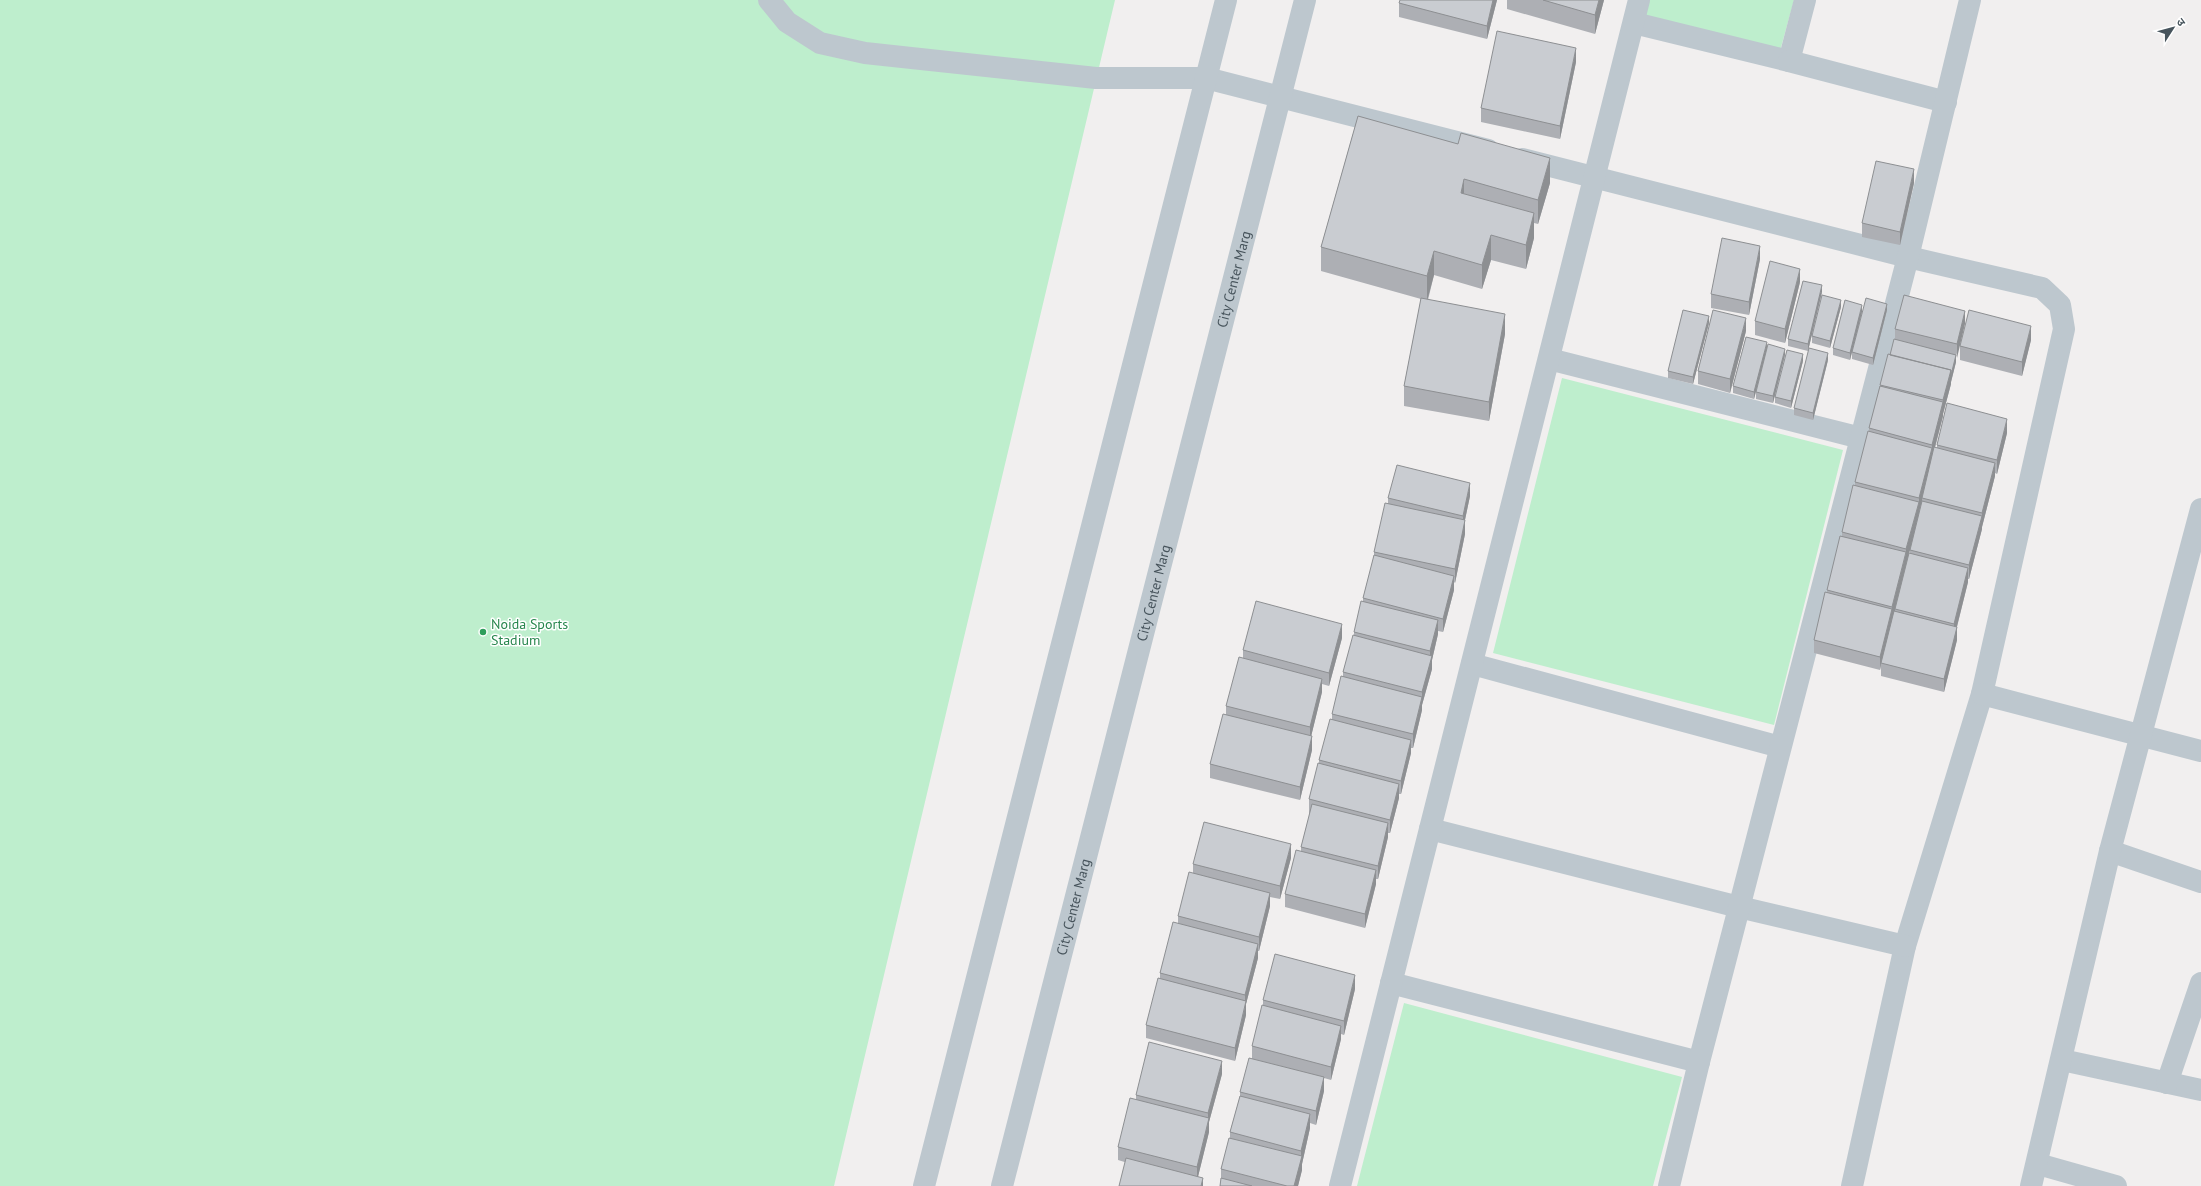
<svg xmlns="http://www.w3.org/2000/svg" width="2201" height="1186" viewBox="0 0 2201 1186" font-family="'PT Sans','Noto Sans Devanagari',sans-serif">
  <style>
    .green { fill: #beeecd }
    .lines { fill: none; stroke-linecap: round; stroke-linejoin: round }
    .minor { stroke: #bdc7ce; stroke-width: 22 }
    .wall { fill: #adafb4; fill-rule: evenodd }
    .shaded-wall { fill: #8d8f92 }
    .building { fill: #c9ccd1; stroke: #8d8f92 }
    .leisure-dot { fill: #2e9e5b; stroke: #fff; stroke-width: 1.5 }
    .labels { text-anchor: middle; stroke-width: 3; stroke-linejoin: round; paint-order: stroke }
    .street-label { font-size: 14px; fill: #47545c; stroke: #fff }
    .leisure-label { font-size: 14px; fill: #27864d; stroke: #fff; text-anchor: start }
  </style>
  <rect width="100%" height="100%" fill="#f1efef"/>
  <!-- green -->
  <path class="green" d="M0,0H1115L834,1186H0Z
    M1647,0H1794L1780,51L1643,16Z
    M1562,378L1843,450L1774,725L1493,653Z
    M1404,1003L1682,1077L1653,1186H1357Z"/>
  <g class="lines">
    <!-- minor -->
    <g class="minor">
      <path d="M769,0L787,22L820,43L865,53L1096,78H1206L1488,150"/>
      <path d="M1634,23L1789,61L1805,0"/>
      <path d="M1789,61L1946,102"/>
      <path d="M1522,159L1908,257L2042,288L2060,305L2064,329L1982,694L1905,946L1852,1186"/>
      <path d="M1549,359L1861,438"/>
      <path d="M1472,664L1780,747"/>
      <path d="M1982,694L2201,751"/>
      <path d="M1430,829L1739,907L1905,946"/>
      <path d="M2110,851L2201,882"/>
      <path d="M1391,983L1699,1062"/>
      <path d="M2062,1060L2201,1090"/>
      <path d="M2167,1083L2201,983"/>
      <path d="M2038,1164L2116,1186"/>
      <path d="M924,1186L1226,0"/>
      <path id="s1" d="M1002,1186L1305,0"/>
      <path d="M1340,1186L1639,0"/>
      <path d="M1669,1186L1699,1062L1908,257L1970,0"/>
      <path d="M2031,1186L2110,851L2201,509"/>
    </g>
  </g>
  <!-- wall -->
  <path class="wall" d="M1497,0L1487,39L1399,17V3Z
    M1507,0H1604L1595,34L1507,9Z
    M1576,62L1560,139L1481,122V108Z
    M1358,116L1550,183L1538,224L1534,223V238L1526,269L1491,260L1482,289L1434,275L1428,300L1505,334L1489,421L1404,406V386L1421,299L1321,271V247Z
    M1914,183L1900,245L1862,237V223Z
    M1760,259L1749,315L1711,308V294Z
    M1800,282L1785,343L1755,335V321Z
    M1822,292L1808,351L1788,346V339Z
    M1841,307L1830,348L1812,343V336Z
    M1887,310L1873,365L1852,359V352Z
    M1965,311L1956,358V362L1951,382V384L1943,414V413V416L1935,448H1937V445L2007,433L1997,474L1995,473V476L1982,527V529L1969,579H1968V582L1957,627V640L1944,692L1881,676V666L1880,670L1814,653V640L1842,536V532L1855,485V482L1869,431V428L1880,385L1895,339V329ZM1912,539L1910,550V553L1906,562Z
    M1862,312L1850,360L1833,355V348Z
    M1709,323L1693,384L1668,378V371Z
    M1746,331L1730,393L1698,384V371Z
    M2031,340L2022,376L1960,360V346Z
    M1767,349L1754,399L1733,393V386Z
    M1785,355L1773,403L1756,399V392Z
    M1828,360L1813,420L1794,415V408Z
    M1803,361L1791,408L1775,403V397Z
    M1470,496L1465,520V534L1455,583L1454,582V590L1443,632L1438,631V634L1432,660V669L1422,705V710L1413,748H1411V753L1401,794H1399V798L1390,833H1388V837L1378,879H1376V884L1365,928L1285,907V894L1301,851V847L1310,813H1309V799L1319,763V760L1332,719V714L1343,676V672L1354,635V632L1363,601V598L1374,556V552L1388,504V498Z
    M1342,638L1329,686L1322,684V692L1311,736L1312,750L1300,800L1210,778V764L1226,715V706L1243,659V650Z
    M1291,858L1280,899L1270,897V906L1259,951H1258V958L1246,1004V1015L1235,1061L1146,1038V1025L1160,979V973L1178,923V916L1193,874V864Z
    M1355,989L1344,1035L1341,1034V1039L1331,1080L1324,1078V1091L1316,1125L1310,1123V1128L1302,1164V1170L1298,1186H1220L1221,1179V1169L1230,1138V1132L1240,1096V1092L1252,1059V1046L1263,1005V1000Z
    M1222,1074L1209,1122V1132L1198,1176L1203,1186L1118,1160V1147L1136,1100V1095Z"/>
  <!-- shaded-wall -->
  <path class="shaded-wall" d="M1493,0H1497L1487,39V26Z
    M1599,0H1604L1595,34V15Z
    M1576,48V62L1560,139V126Z
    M1550,158V183L1538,224V200Z
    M1914,169V183L1900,245V232Z
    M1464,179V204L1461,193Z
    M1534,213V238L1526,269V245Z
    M1491,235V260L1482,289V265Z
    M1760,246V259L1749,315V302Z
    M1434,251V275L1427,301V276Z
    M1800,269V282L1785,343V329Z
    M1822,285V292L1808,351V344Z
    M1841,300V307L1830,348V341Z
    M1887,304V310L1873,365V358Z
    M1862,305V312L1850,360V353Z
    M1965,311V324L1957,358V344Z
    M1505,314V334L1489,421V402Z
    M1709,316V323L1693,384V377Z
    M1746,318V331L1730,393V379Z
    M2031,326V340L2022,376V362Z
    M1767,342V349L1754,399V392Z
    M1785,349V355L1773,403V396Z
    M1828,353V360L1813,420V413Z
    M1803,354V361L1791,408V401Z
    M1956,355V362L1951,382V375Z
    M1951,370V384L1943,414V400Z
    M1943,402V416L1932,458V445Z
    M2007,419V433L1997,474V460Z
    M1932,448V461L1922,498V501L1919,512V498Z
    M1995,463V476L1982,527V513Z
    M1470,483V496L1463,529V516Z
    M1919,502V515L1895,609V611L1892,620V607L1906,553V549Z
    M1982,516V529L1969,579V565Z
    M1465,520V534L1455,583V569Z
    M1968,568V582L1954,638V624Z
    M1454,576V590L1443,632V619Z
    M1892,609V623L1881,663L1880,670V657Z
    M1438,620V634L1432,660V669L1422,705V710L1413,748V734L1422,698V692L1430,661V651Z
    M1342,624V638L1329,686V673Z
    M1957,627V640L1944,692V679Z
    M1322,679V692L1310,741V727Z
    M1312,736V750L1300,800V787Z
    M1411,740V753L1401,794V781Z
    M1399,784V798L1390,833V820Z
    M1388,823V837L1378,879V866Z
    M1291,844V858L1280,899V886Z
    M1376,870V884L1365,928V914Z
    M1270,893V906L1259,951V937Z
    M1258,944V958L1246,1004V1015L1235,1061V1048L1245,1007V995Z
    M1355,975V989L1344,1035V1021Z
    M1341,1026V1039L1331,1080V1067Z
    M1222,1061V1074L1209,1122V1132L1197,1181V1167L1208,1123V1113Z
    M1324,1077V1091L1316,1125V1111Z
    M1310,1114V1128L1302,1164V1170L1298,1186H1294L1301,1157V1151Z
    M1203,1178V1186H1201Z"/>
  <!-- building -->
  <path class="building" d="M1400,0H1493L1487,26L1399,3Z
    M1543,0H1599L1595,15Z
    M1497,31L1576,48L1560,126L1481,108Z
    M1358,116L1458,144L1461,133L1550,158L1538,200L1464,179L1461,193L1534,213L1526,245L1491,235L1482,265L1434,251L1427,276L1321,247Z
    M1876,161L1914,169L1900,232L1862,223Z
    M1722,238L1760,246L1749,302L1711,294Z
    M1770,261L1800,269L1785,329L1755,321Z
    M1803,281L1822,285L1808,344L1788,339Z
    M1822,295L1841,300L1830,341L1812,336Z
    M1904,295L1965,311L1957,344L1895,329Z
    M1421,298L1505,314L1489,402L1404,386Z
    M1866,298L1887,304L1873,358L1852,352Z
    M1845,300L1862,305L1850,353L1833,348Z
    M1683,310L1709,316L1693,377L1668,371Z
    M1713,310L1746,318L1730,379L1698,371Z
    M1969,310L2031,326L2022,362L1960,346Z
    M1746,337L1767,342L1754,392L1733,386Z
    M1894,339L1956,355L1951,375V370L1890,355Z
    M1768,344L1785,349L1773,396L1756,392Z
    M1809,348L1828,353L1813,413L1794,408Z
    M1787,350L1803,354L1791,401L1775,397Z
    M1888,354L1951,370L1943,400L1880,385Z
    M1880,386L1943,402L1932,445L1869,428Z
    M1947,403L2007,419L1997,460L1937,445Z
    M1868,431L1932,448L1919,498L1855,482Z
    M1934,447L1995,463L1982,513L1922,498Z
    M1397,465L1470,483L1463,516L1388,498Z
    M1853,485L1919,502L1906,549L1842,532Z
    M1922,501L1982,516L1969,565L1910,550Z
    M1385,503L1465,520L1455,569L1374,552Z
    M1840,536L1906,552L1892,607L1827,590Z
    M1909,553L1968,568L1954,624L1895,609Z
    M1374,555L1454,576L1443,619L1363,598Z
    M1825,592L1892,609L1880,657L1814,640Z
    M1256,601L1342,624L1329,673L1243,650Z
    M1361,601L1438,620L1430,651L1354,632Z
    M1894,611L1957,627L1944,679L1881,663Z
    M1353,635L1432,656L1422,692L1343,672Z
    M1239,657L1322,679L1310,727L1226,706Z
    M1341,676L1422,697L1413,734L1332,714Z
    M1223,714L1312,736L1300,787L1210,764Z
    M1330,719L1411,740L1401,781L1319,760Z
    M1318,763L1399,784L1390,820L1309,799Z
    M1312,804L1388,823L1378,866L1301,847Z
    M1204,822L1291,844L1280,886L1193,864Z
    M1296,850L1376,870L1365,914L1285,894Z
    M1189,872L1270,893L1259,937L1178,916Z
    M1173,922L1258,944L1245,995L1160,973Z
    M1275,954L1355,975L1344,1021L1263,1000Z
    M1158,978L1246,1001L1235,1048L1146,1025Z
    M1262,1005L1341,1026L1331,1067L1252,1046Z
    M1149,1042L1222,1061L1208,1113L1136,1095Z
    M1249,1058L1324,1077L1316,1111L1240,1092Z
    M1240,1096L1310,1114L1301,1151L1230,1132Z
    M1130,1098L1209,1118L1197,1167L1118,1147Z
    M1229,1138L1302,1156L1294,1186H1287L1221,1169Z
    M1126,1158L1203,1178L1201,1186H1119Z
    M1221,1178L1252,1186H1220Z"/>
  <!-- markers -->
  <circle class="leisure-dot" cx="483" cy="632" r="4"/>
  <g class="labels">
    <!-- street labels -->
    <g class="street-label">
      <text dy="5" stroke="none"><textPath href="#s1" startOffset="936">City Center Marg</textPath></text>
      <text dy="5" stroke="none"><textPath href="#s1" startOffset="612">City Center Marg</textPath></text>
      <text dy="5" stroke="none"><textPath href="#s1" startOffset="288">City Center Marg</textPath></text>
    </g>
    <!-- leisure labels -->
    <g class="leisure-label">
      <text x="491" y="629">Noida Sports<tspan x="491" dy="16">Stadium</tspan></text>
    </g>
  </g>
  <!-- north arrow -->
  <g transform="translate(2173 28) rotate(54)" stroke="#ffffff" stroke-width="3" paint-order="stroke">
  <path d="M0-3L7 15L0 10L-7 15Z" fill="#47545c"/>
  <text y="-6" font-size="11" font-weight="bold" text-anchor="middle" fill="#47545c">उ</text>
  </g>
</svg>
